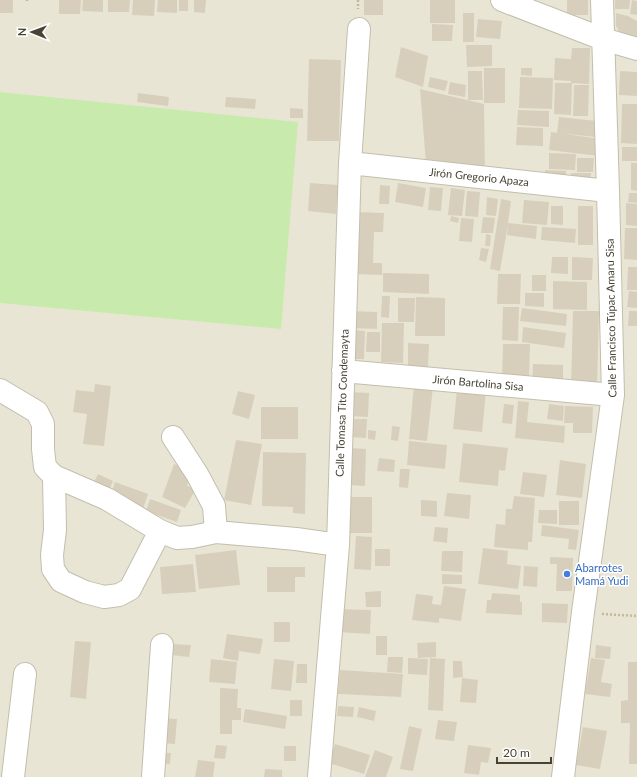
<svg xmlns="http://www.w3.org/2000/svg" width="637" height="777" viewBox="0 0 637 777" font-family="Lato,sans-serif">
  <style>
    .residential { fill: #e9e5d5 }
    .green { fill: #c8ebad }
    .building { fill: #d7cfbc }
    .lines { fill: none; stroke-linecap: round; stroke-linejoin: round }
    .minor-casing { stroke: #c3beac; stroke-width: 24 }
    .path { stroke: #c3b999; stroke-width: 2.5; stroke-dasharray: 2 2; stroke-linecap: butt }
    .minor { stroke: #fff; stroke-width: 22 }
    .shop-dot { fill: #3f7fe0; stroke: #fff; stroke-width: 1.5 }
    .labels { text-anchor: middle; stroke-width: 3; stroke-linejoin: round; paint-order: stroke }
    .street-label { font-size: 11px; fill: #484335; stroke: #fff }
    .shop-label { font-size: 11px; fill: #366cbe; stroke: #fff; text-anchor: start }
  </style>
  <rect width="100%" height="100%" fill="#f4f2e7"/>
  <!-- residential -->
  <path class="residential" d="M0,0H637V777H0Z"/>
  <!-- green -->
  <path class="green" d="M0,92L298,122L281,329L0,303Z"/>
  <!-- building -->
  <path class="building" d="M0,0H13V13H0Z
    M59,0H81L80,14H59Z
    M83,0H103V12L82,11Z
    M108,0H130L129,12H108Z
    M133,0H155L154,16L132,15Z
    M158,0H177V13L157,12Z
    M179,0H188V11H179Z
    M194,0H206L205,13L194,12Z
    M364,0H383V15H364Z
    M430,0H455V23H430Z
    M567,0H588V15H567Z
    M615,0H630L629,9H615Z
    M632,0L637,1V15L630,14Z
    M463,13H474V42H463Z
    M616,13L628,16L637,21V40L622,36L616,26Z
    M478,19L502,21L500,39L476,37Z
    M432,24L453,25L452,41H432Z
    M466,45H492V66L467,67Z
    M401,47L428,56L423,87L395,77Z
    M572,48H590L589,84L571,83V81L554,80L555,58L571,59Z
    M309,59L341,60L339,141H307Z
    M484,68H505V103H484Z
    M521,68H532V76L521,75Z
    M468,71H482L483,100H468Z
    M620,71L637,72V96L619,95Z
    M430,77L448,81L445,91L428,87Z
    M520,77L553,78L552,109L519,108Z
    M450,82L466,85L465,97L448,94Z
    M555,83H572L571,115L554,114Z
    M574,85H589L588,116H573Z
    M420,89L484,104L485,171L426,164Z
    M138,93L169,97L168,106L137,102Z
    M226,97L256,99L255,109L225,107Z
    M622,104H637V144L621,143Z
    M290,108L303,109V118H290Z
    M518,110L549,111V127L517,125Z
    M559,117L597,121L596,137L557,133Z
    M517,127L543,128V146L516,145Z
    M551,132L601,139L599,156L549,150Z
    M622,147H637V161H622Z
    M549,153L576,154L575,170L549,169Z
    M577,158H594L593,172H577Z
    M631,163H637V191L631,190Z
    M545,170L566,171V183H545Z
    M571,173H591L590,187L570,186Z
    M310,183L338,185L336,214L308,211Z
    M398,183L426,188L423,207L395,202Z
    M380,185L390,186L389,204H379Z
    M430,187L443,188L441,211L428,210Z
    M451,188L465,190L462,216L448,215Z
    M467,191L480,192L478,217L465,216Z
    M629,193H637V203L628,202Z
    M487,197L498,199L496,216L486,215Z
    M501,199L511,201L508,223L537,226L536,239L507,235L508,224L500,271L490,269Z
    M524,200L549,202L547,225L522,223Z
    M626,203L637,204V226L626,225Z
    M551,206H563V225L551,224Z
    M578,206H593V245H578Z
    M356,212L384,213L383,232H374L373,263H382V275L355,274Z
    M451,216L459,218L458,223L450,221Z
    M483,217L495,218L493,233H481Z
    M461,218L474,219L472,242L459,241Z
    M542,227L576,229L575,243L541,240Z
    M625,228H637V260L624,259Z
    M486,234L491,235L490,246H485Z
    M481,248L489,249L486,262L479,260Z
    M552,257H568V274L551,273Z
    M572,257L593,258L592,280H572Z
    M628,267H637V290H627Z
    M383,273L429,274V294L383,292Z
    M498,274H521L520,304H497Z
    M532,275H546V291H532Z
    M553,281L587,282V310L553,309Z
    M629,291L637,292V308L627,307Z
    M525,293H544V307L525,306Z
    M382,296H390L389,318L381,317Z
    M416,297L445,298V336H415Z
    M398,298H415L414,322H398Z
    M503,307H519L518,341L502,340Z
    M522,308L567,314L566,326L520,321Z
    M351,311L377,312V329L350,328Z
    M573,311H599L597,388H571Z
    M629,311H637V326H628Z
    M382,323H404L403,363L381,362Z
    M523,327L566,333L564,348L522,342Z
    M350,330L365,331L364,359H349Z
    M367,332H380V352H366Z
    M408,343L429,344L428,368L408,367Z
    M503,344H530L529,377H502Z
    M533,364L563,365V384L532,383Z
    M95,384L111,386L104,446L83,444L87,414L73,412L76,390L94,392Z
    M414,385L433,387L427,441L409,439Z
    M457,389L486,392L482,432L453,429Z
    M238,391L255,395L249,419L232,414Z
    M349,392L369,393L368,417L348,416Z
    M518,401L529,402L527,422L565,426L564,443L515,438Z
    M504,404L514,405L512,424L502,423Z
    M549,404L564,406L563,421L547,419Z
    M565,406L593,407L592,433H573V423H564Z
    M261,407H298V439H261Z
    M350,419H367L366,438L349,437Z
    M392,426L400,427L398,441L391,440Z
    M368,430L376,431L375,440L368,439Z
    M236,440L262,444L251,505L224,500Z
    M409,441L447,445L445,469L407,465Z
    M463,443L508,448L505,471L499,470L498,486L459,482Z
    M349,448L366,449L365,486L348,485Z
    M263,452L306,453L305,514L293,513V507L262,506Z
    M379,458L395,460L394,472L377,471Z
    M560,460L586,464L582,498L556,495Z
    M174,464L191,471L187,486L196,489L185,508L162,497Z
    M400,469H410L408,488L399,487Z
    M523,472L547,475L544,497L520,494Z
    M98,474L113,481L106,496L91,488Z
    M115,482L148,494L143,509L110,498Z
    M447,493L471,495L469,519L444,516Z
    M514,496L535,498L532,542H528V550L494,547L496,524L505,525L506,509H512Z
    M349,497H372V533H349Z
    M150,499L181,510L177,522L146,511Z
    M421,500L437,501V517L421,516Z
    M559,501H579V525H559Z
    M539,510H557V524L538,523Z
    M542,525L579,530L576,550L568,549L569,539L541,536Z
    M435,527L448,528L447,543L433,541Z
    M356,536L372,537L371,570L354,569Z
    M483,548L508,551L507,564L521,566L518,589L478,584Z
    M375,549H390V566H375Z
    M236,550L240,585L199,589L195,555Z
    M442,551H463L462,572L441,571Z
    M550,557L573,558L572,591H556L557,564H550Z
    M193,564L196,592L162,594L160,567Z
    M524,566L538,567L537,587L523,586Z
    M267,567H305V577H295V592H267Z
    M442,574L462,575V584H442Z
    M444,586L466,589L461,621L439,618V623L412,620L416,594L433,596L432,604L441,605Z
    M381,591V607H366L365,592Z
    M492,593L520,595V602H522V615L486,613L487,600H491Z
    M542,603L568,604L567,623L542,622Z
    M338,609L371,610L370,634L337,632Z
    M274,622H290V642H274Z
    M227,634L263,639L260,654L239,651L238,661L223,658Z
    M376,636H387V655H376Z
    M75,641L91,642L86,699L70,697Z
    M436,642V657L418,658L417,643Z
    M171,644L191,645L189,657L171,655Z
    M596,645L611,647L610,659L595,658Z
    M388,657H403L402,673L387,672Z
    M408,658L428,659L427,675L408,674Z
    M430,658L445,659L443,711L428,710Z
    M591,658L605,660L601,682L612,684L610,697L585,694Z
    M211,659L237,662L235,684L209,682Z
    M274,659L294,661L291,691L271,689Z
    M453,661H462L463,677L453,678Z
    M628,662H637V764H629L630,723H621V701L628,700Z
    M297,664H307V683H296Z
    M340,670L403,674L401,697L338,694Z
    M462,678L478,680L476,703L460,702Z
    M220,688L238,689L237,708H241V720H232V734H220Z
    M290,700H302V716H290Z
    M338,706L354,707L353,717L337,716Z
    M359,707L376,711L374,721L357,717Z
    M245,709L287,716L285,729L243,722Z
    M162,718L177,719L175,744L160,743Z
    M438,720L457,722L454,741L435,739Z
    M409,726L422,729L413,771L400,769Z
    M583,727L607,731L600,769L576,765Z
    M335,744L370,755L364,774L329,763Z
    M216,745L227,746L225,759L214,758Z
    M468,745L491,748L488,763L481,762L479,775L464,773Z
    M284,746H296V761H284Z
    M375,750L393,757L386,777H365Z
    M155,752L171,753L170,764L154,763Z
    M198,760L215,762L213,777H195Z
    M265,769L282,770V777H264Z"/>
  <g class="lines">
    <defs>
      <path id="minor" d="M502,0L603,39L637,49
        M350,163L608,191
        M343,371L613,395
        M0,390L37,412L43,424V449L45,467L54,476L107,499L160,531L177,538L192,537L216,532L296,539L338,545
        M173,437L197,474L214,506L216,532
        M54,476L55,530L52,555L53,569L61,581L85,592L104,597L119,595L130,589L160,531
        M13,777L25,674
        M153,777L162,645
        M319,777L338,545L350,163L359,29
        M563,777L583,612L613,395L608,191L602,0"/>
    </defs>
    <!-- minor casing -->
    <use href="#minor" class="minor-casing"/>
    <!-- path -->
    <path class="path" d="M27,0V1
      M358,0V9
      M602,614L637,616"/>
    <!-- minor -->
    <use href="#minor" class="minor"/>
  </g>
  <!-- markers -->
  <circle class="shop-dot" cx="567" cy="574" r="4"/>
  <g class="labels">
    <!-- street labels -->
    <g class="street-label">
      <text transform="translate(479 177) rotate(6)" y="4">Jirón Gregorio Apaza</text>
      <text transform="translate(611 318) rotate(-91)" y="4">Calle Francisco Túpac Amaru Sisa</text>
      <text transform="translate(478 383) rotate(5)" y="4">Jirón Bartolina Sisa</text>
      <text transform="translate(342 403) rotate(-88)" y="4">Calle Tomasa Tito Condemayta</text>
    </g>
    <!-- shop labels -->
    <g class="shop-label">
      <text x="575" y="572">Abarrotes<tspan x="575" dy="13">Mamá Yudi</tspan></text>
    </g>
  </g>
  <!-- north arrow -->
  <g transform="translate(32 32) rotate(271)" stroke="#ffffff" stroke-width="3" paint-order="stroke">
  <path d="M0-3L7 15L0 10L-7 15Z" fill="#484335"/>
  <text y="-6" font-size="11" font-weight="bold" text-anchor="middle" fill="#484335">N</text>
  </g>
  <!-- scale -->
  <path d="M497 757v6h54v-6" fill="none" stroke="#484335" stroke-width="2"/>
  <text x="503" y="757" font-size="12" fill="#484335" stroke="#ffffff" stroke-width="3" paint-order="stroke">20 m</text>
</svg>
